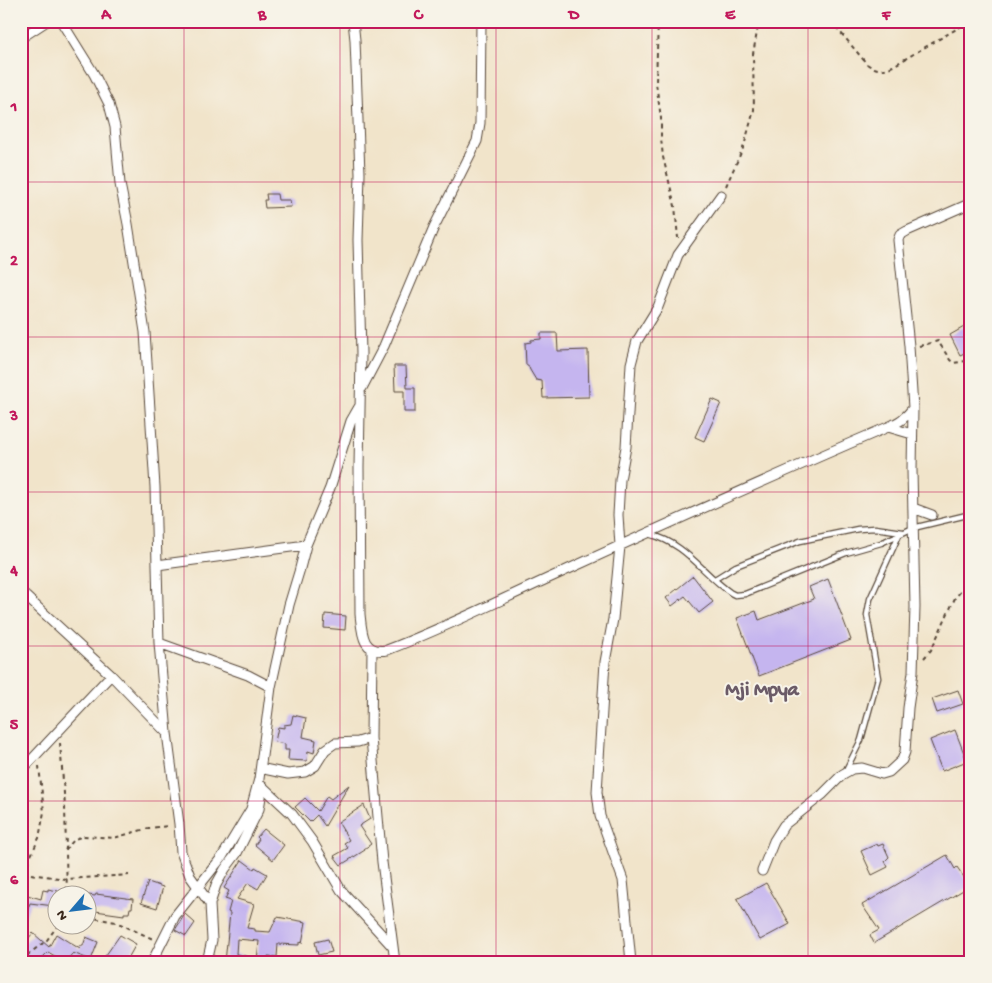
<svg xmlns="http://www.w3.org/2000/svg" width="992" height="983" viewBox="0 0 992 983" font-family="'Gochi Hand',sans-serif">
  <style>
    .building { fill: #c5b5ef }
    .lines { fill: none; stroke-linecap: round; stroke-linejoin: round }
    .lane-casing { stroke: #564638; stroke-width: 7 }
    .street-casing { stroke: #564638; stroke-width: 11 }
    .path { stroke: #564638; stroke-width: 2; stroke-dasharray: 4 4; stroke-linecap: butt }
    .lane { stroke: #fff; stroke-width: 4.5 }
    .street { stroke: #fff; stroke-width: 9 }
    .grid { fill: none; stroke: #c2185b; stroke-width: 1; stroke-opacity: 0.55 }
    .labels { text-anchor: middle; stroke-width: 4; stroke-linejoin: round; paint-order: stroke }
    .quarter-label { font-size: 20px; font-weight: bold; fill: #6b5b67; stroke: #f7f3e8 }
    .neatline { fill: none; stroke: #c2185b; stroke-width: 2 }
    .grid-label { font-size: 16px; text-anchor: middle; font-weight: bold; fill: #c2185b }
  </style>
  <rect width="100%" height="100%" fill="#f7f3e8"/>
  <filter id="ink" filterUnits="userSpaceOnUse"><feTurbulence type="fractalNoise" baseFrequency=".02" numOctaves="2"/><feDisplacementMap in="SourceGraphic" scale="10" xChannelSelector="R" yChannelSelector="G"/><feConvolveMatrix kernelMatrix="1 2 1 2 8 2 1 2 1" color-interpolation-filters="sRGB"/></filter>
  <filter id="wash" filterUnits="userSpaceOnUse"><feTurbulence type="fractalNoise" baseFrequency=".0096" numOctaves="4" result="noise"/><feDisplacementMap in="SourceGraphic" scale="20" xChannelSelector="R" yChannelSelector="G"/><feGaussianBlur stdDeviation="1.12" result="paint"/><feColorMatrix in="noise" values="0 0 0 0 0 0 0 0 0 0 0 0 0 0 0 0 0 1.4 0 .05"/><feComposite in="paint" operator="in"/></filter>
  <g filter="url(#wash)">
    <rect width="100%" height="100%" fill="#f1e4ca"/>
    <g id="blocks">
      <!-- building -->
      <path class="building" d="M266,194H277L278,200H290L291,207L265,208L264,200H267Z
        M971,323V350L960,355L950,335Z
        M541,333H557L558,351L588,350L589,397L543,398L542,381L536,380L530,370L528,365H526L525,343L531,342V340L541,339Z
        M394,366H406L407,388H415V412H404V391H395Z
        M712,399L721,403L704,441L695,437Z
        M693,576L713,602L699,613L685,596L672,606L666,598Z
        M828,579L851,640L759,676L737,618L756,611L759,620L814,599L809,587Z
        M325,614L346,616L345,630L324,628Z
        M958,690L963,704L937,713L932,699Z
        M293,715L306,718L303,737L316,740L314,753L308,751L307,761L288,760L289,750H285V744L275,742L278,727L284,728V725L291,724Z
        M955,730L967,761L942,771L930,740Z
        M349,785L325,826L317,815L310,822L295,807L305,798L318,811L327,796L331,799Z
        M364,805L370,819L359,826L371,844L364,849L365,850L341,865L334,856L348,848L344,843L349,840L338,822Z
        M264,829L284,845L273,860L255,845L259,839L257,837Z
        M877,844L878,846L883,844L889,857L885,861L888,867L872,875L861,851Z
        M947,855L955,869L957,867L970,886L874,943L870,935L879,930L862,905Z
        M242,860L254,869L255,867L267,874L258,889L248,883L237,899L254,904L247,928L255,929V931L270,932L277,917L306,922L302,943L299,942V945L278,944L277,957L268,956V962H257L259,941L237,939L236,954L254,958L253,962H225L230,913L228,912L231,901L225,899L229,891L224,888Z
        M148,882L163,887L157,908L141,903Z
        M766,883L790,924L760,940L737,899Z
        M48,889L58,891L57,900H55L54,906L30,903L24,920H21V905L24,894L41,899L43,890L48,891Z
        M96,894L133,899L132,908H130L129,913H124V915L88,910V895L95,896Z
        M185,914L195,923L186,936L175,930Z
        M33,933L49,947L56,934L80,949L81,946H83L86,937L98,942L91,960L73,953L65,962L48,952L38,962H29L21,954V947Z
        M120,935L136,944L126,962H101Z
        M328,939L332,952L318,955L315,942Z"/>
    </g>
  </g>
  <g filter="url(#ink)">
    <use href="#blocks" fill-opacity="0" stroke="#564638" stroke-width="1"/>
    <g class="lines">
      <defs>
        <path id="lane" d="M649,534C687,544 701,572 731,593L735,595L745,594L846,553L881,543L913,528L971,514
          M715,579L736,566L800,541L858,529L875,528L903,532
          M845,772L861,740L878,678L867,615L870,599L899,535"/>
        <path id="street" d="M61,21L94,74L109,104L115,127L120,184L128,224L145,332L155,487L159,643L167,733L179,824L181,852L190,876L210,904L212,940L207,962
          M353,21L355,40L360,174L358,240L361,353L359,467L360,614C362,633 362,654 387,650C445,628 502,599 560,573C669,523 778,474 888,427C899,422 906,418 913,408
          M21,38L47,21
          M362,388L384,346L434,227L477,141L480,123L481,21
          M888,427L912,434
          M913,508L932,515
          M157,565L306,545
          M21,592L111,675L167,733
          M159,643L248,675L271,687
          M372,649L371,738L382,862L395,962
          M264,769L288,774L305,772L315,766L325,750L335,743L358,742L371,738
          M21,771L111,675
          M262,786L292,814L312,841L341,890L392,946
          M762,871L774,841L784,825L822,795L843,774L852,769L862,768L882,774L889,772L902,760L905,752L908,708L913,672L915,607L912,470L913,408L909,346L898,240L900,235L907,231L971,203
          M210,904L216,885L225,869L237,853L259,809L262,791
          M152,962L175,916L222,857L251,809L259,779L271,687L289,605L299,572L306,545L330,488L351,421L359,407
          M631,962L623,880L600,816L597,792L605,662L613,619L620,546L618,515L620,480L626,447L631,364L637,341L658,307L678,255L721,195"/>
      </defs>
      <!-- lane casing -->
      <use href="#lane" class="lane-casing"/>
      <!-- street casing -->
      <use href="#street" class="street-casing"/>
      <!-- path -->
      <path class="path" d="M658,21L656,83L661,118V138L663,157L675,206L678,238
        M831,21L867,64C875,70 883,71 893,66L970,21
        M726,186L744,146L754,110L753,54L759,21
        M919,346L938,341L950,360L954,363L971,360
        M924,658L931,650L955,598L961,591L971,584
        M60,743L65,806L67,896
        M65,850L75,839L83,836L114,838L149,828L169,826
        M23,873L66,879L129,875
        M21,877L39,838L44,812L39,766
        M88,917L116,922L153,939
        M21,960L47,940L58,925"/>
      <!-- lane -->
      <use href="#lane" class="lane"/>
      <!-- street -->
      <use href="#street" class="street"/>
    </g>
  </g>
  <!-- grid -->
  <path class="grid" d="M184,21V962M340,21V962M496,21V962M652,21V962M808,21V962M21,182H971M21,337H971M21,492H971M21,646H971M21,801H971"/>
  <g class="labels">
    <!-- quarter labels -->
    <g class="quarter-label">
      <text x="762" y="695">Mji Mpya</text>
    </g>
  </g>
  <!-- margin -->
  <rect width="992" height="983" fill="none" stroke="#f7f3e8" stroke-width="55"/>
  <!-- north arrow -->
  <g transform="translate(72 910) rotate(242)"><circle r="24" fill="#f7f3e8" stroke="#aca397"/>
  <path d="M0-4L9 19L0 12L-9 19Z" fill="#1f6fb2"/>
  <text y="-8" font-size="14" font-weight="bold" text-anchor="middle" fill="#3b2a1e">N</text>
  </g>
  <rect x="28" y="28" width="936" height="928" class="neatline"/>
  <g class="grid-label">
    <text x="106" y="19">A</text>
    <text x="262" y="19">B</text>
    <text x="418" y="19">C</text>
    <text x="574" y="19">D</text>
    <text x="730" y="19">E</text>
    <text x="886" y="19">F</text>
    <text x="14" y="111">1</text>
    <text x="14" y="265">2</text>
    <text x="14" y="420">3</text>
    <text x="14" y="575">4</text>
    <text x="14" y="729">5</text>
    <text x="14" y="884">6</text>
  </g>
</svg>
